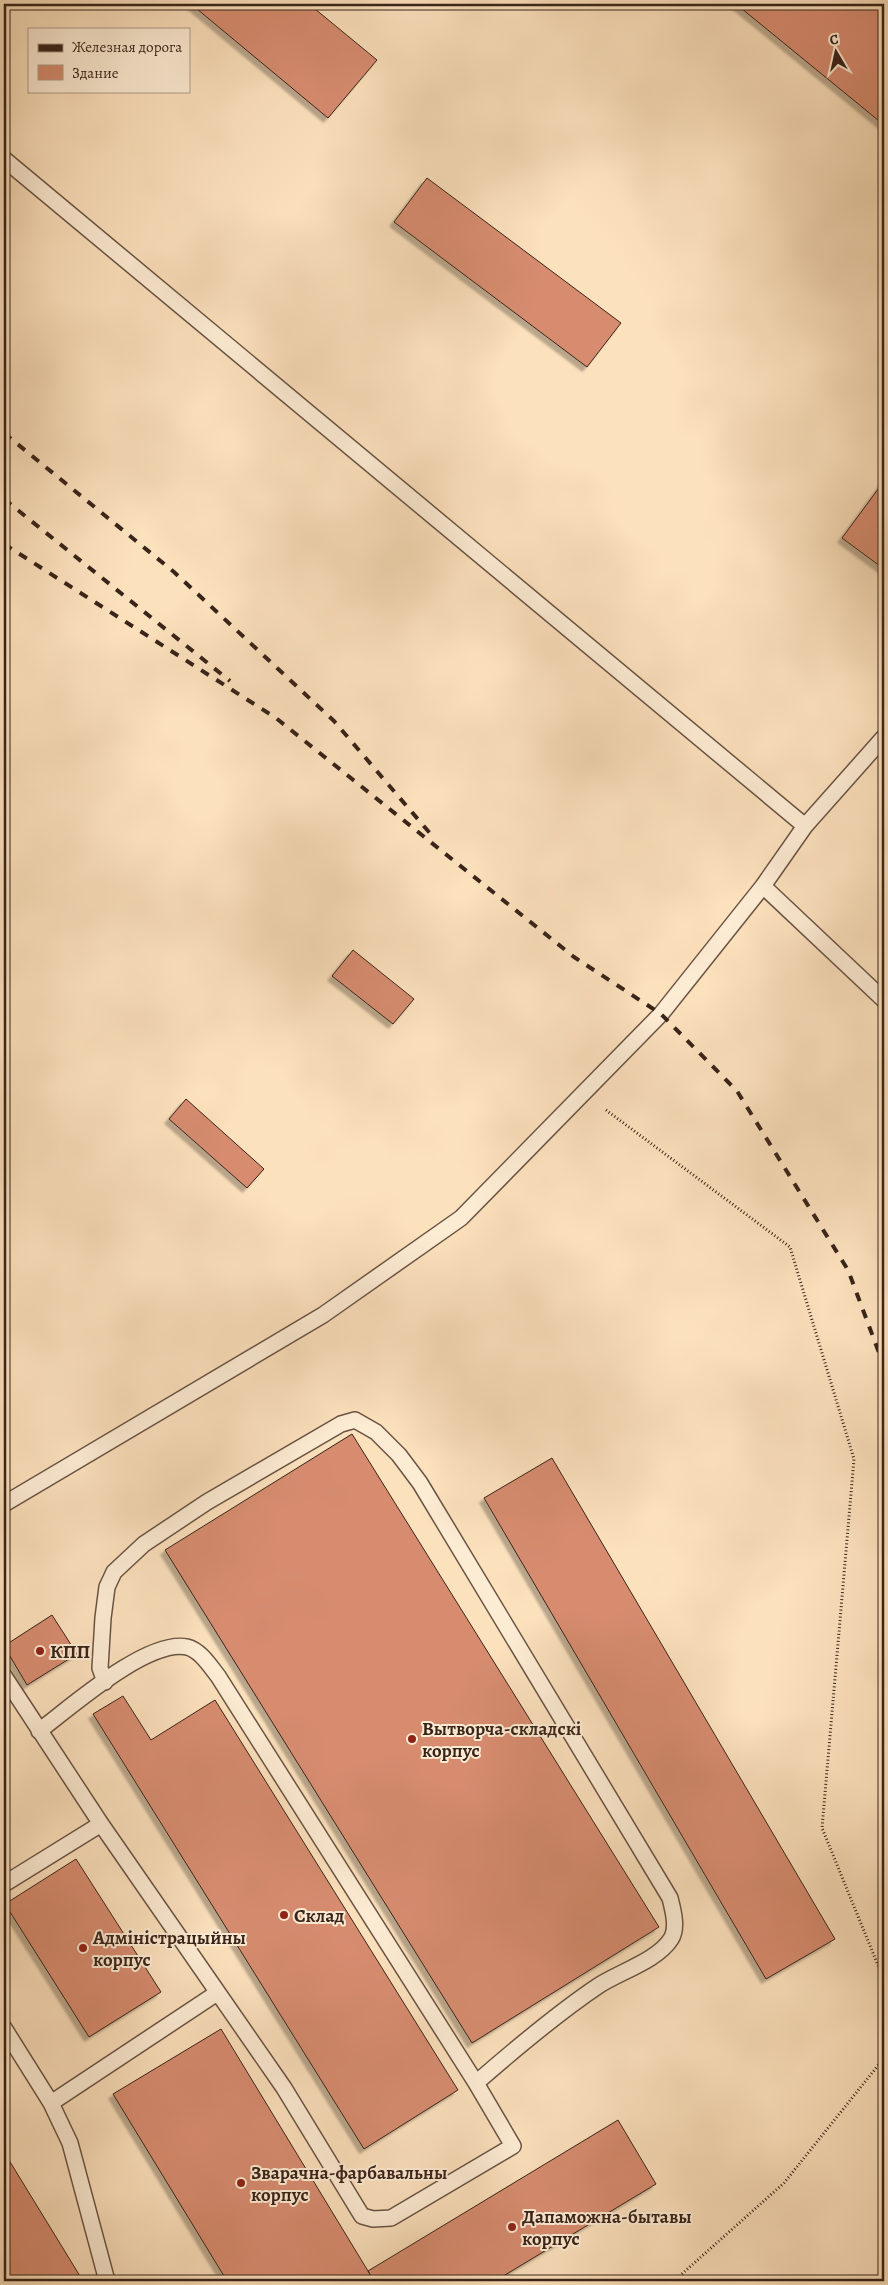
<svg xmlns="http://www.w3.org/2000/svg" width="888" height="2285" viewBox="0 0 888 2285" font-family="Alegreya,serif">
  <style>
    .building { fill: #d78c6f; stroke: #39241a; filter: url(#shadow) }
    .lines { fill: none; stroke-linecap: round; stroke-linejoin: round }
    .lane-casing { stroke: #6a5343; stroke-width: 18 }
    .path { stroke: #39241a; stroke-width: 3; stroke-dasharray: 1 2.5; stroke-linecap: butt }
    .lane { stroke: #fdecd4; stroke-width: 15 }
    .rail { stroke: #39241a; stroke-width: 4; stroke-dasharray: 9 9; stroke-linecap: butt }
    .poi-dot { fill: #8f2418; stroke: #fdecd4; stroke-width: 2 }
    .labels { text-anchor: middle; stroke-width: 4; stroke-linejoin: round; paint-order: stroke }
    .poi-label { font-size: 19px; font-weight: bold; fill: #39241a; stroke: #fdecd4; text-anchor: start }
  </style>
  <defs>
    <filter id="shadow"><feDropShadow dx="-4.5" dy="4.5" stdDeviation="1" flood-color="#0004"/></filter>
  </defs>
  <rect width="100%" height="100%" fill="#fce1bd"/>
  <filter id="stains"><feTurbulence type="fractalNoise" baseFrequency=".004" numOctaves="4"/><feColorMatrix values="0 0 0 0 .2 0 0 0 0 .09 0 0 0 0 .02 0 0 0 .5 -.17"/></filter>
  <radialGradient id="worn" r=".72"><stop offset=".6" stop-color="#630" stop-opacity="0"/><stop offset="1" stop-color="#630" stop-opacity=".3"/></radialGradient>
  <!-- building -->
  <path class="building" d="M191,4H309L377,60L328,118Z
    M736,4H884V125Z
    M427,178L621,323L587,367L394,222Z
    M884,481V569L842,538Z
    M353,950L414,999L393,1024L332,976Z
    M186,1099L264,1169L247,1188L169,1119Z
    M352,1434L659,1927L472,2043L165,1550Z
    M552,1458L835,1939L766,1979L484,1498Z
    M52,1615L77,1654L27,1685L4,1646Z
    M123,1696L151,1740L215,1700L458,2090L364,2149L93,1714Z
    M76,1859L161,1992L89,2037L5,1904Z
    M221,2029L368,2271L374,2281H227L113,2094Z
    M618,2120L656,2184L495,2281H374L368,2271Z
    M4,2152L83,2281H4Z"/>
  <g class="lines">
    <defs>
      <path id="lane" d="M4,159L805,826
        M763,886L884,1000
        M4,1504L323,1315L461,1218L661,1014L763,886L805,826L884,737
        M4,1676L101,1824L284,2088L362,2216L373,2219L391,2218L513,2146L476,2083L218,1676C210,1666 200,1650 187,1647C147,1639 71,1707 39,1731
        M105,1682L100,1668L103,1618L107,1587L114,1572L144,1544L207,1502L341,1424L355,1420L376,1432L399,1455L420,1483L670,1898C673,1910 678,1928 671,1939C657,1961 619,1972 598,1986C555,2015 515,2049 476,2083
        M4,1884L101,1824
        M4,2028L51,2103L70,2143L107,2281
        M51,2103L217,1993"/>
    </defs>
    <!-- lane casing -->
    <use href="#lane" class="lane-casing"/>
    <!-- path -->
    <path class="path" d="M606,1110L790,1247L854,1459L822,1828L884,1980
      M674,2281L784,2183L884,2058"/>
    <!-- lane -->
    <use href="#lane" class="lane"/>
    <!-- rail -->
    <path class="rail" d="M4,433L174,572L334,721L434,838
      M4,499L230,681
      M4,544L276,718L574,957L661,1014L737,1091L848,1270L884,1366"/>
  </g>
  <!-- markers -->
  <g class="poi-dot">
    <circle cx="40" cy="1651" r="5"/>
    <circle cx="412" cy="1739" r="5"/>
    <circle cx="284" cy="1915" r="5"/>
    <circle cx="83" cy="1948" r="5"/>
    <circle cx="241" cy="2183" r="5"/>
    <circle cx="512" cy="2227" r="5"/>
  </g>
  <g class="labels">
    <!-- poi labels -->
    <g class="poi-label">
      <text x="50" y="1658">КПП</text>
      <text x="422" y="1735">Вытворча-складскі<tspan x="422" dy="22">корпус</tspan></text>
      <text x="294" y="1922">Склад</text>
      <text x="93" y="1944">Адміністрацыйны<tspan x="93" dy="22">корпус</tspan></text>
      <text x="251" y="2179">Зварачна-фарбавальны<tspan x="251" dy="22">корпус</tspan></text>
      <text x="522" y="2223">Дапаможна-бытавы<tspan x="522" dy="22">корпус</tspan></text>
    </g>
  </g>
  <!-- margin -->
  <rect width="888" height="2285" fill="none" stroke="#fce1bd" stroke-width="20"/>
  <rect x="5" y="5" width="878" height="2275" fill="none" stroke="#39241a" stroke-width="2.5"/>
  <rect x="10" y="10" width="868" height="2265" fill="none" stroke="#39241a"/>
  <!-- legend -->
  <rect x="28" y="28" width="162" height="65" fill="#fdecd4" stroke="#af9c8a"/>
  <rect x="38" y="44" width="25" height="8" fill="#39241a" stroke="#af9c8a"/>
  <text x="72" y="52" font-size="15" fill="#39241a">Железная дорога</text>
  <rect x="38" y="65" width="25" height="15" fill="#d78c6f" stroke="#af9c8a"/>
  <text x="72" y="78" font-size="15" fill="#39241a">Здание</text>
  <!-- north arrow -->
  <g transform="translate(836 52) rotate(351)" stroke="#fdecd4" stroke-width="4" paint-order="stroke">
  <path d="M0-4L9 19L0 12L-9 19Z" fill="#39241a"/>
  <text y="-8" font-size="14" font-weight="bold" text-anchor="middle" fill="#39241a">С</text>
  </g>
  <rect width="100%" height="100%" filter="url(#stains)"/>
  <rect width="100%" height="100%" fill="url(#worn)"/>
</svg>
